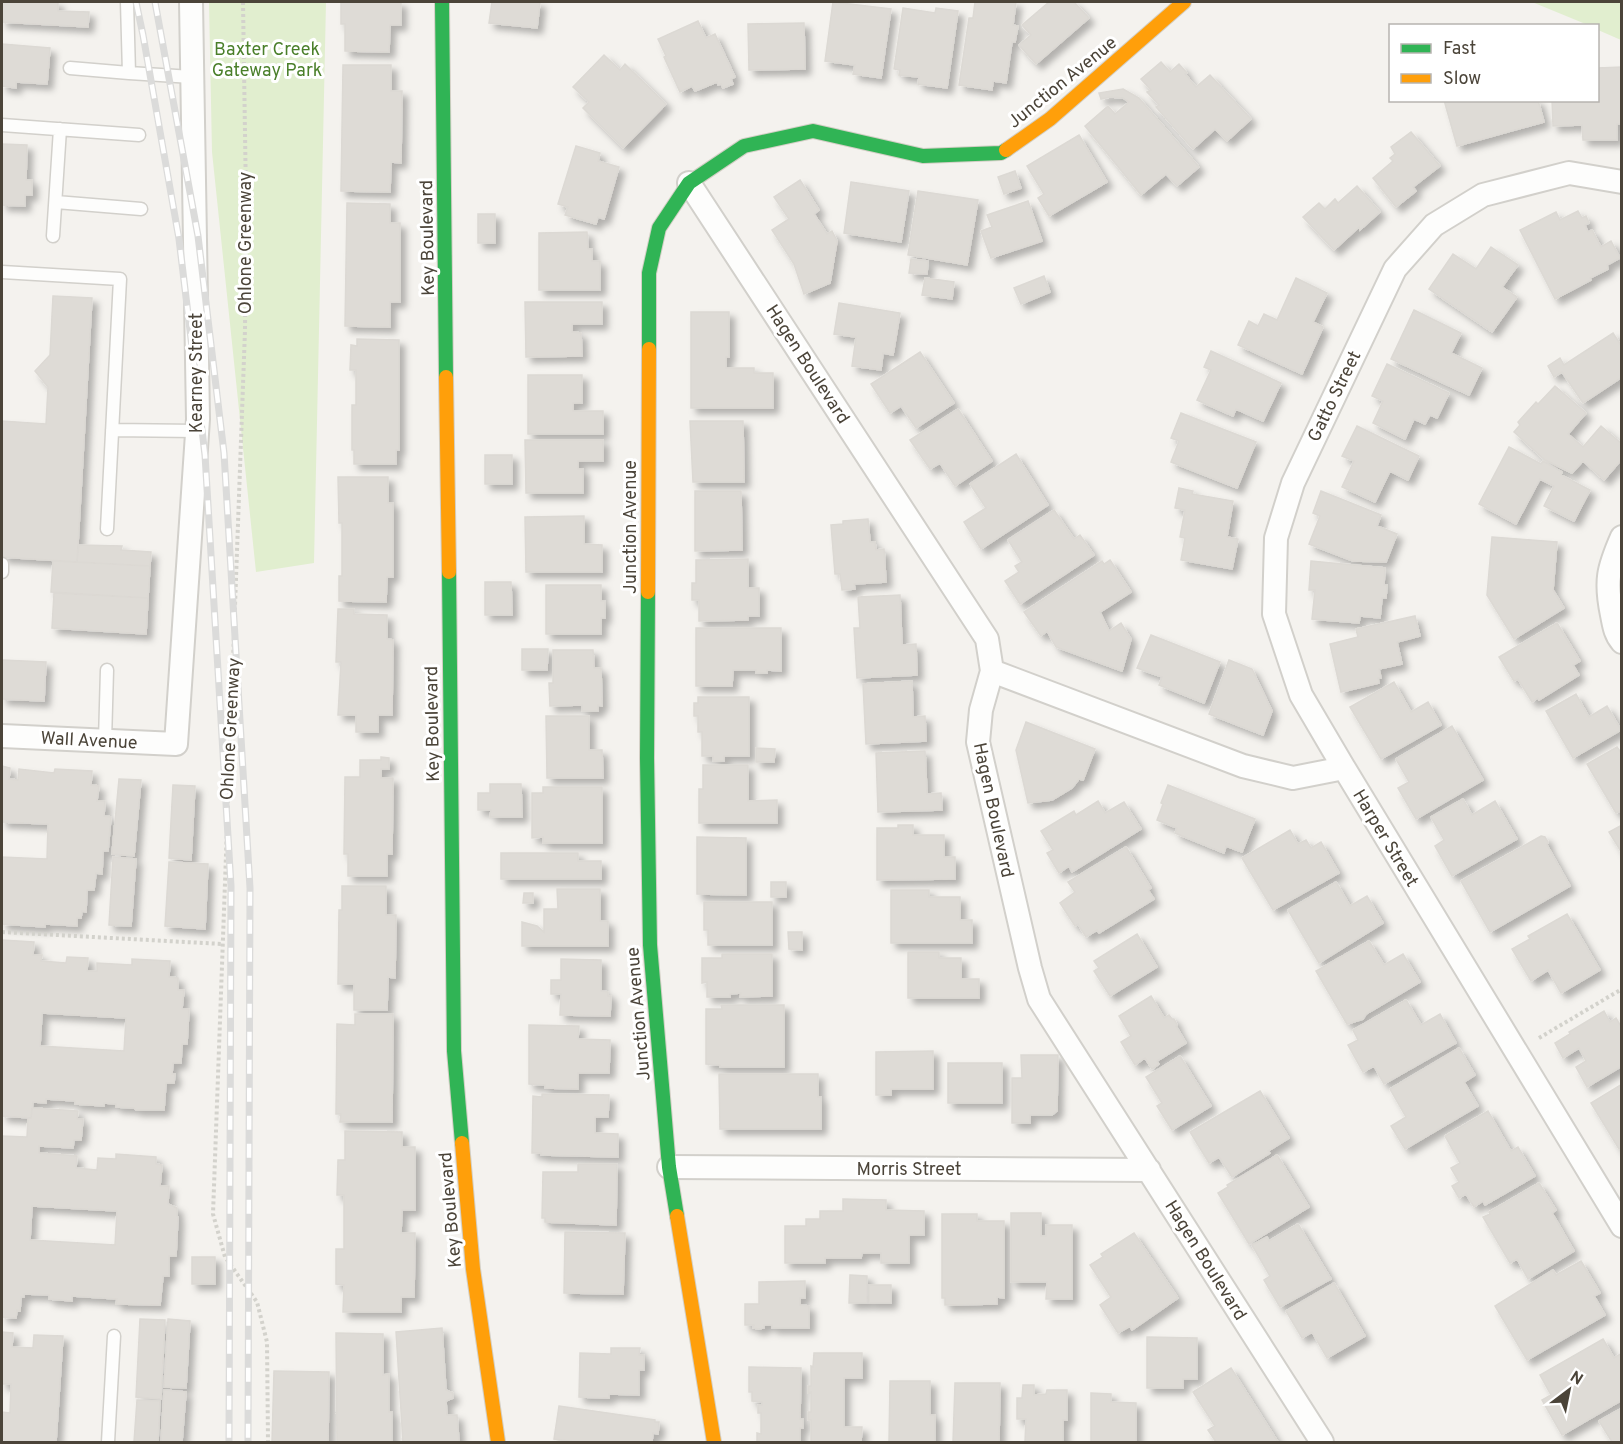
<svg xmlns="http://www.w3.org/2000/svg" width="1623" height="1444" viewBox="0 0 1623 1444" font-family="Overpass,sans-serif">
  <style>
    .green { fill: #e1eecf }
    .building { fill: #dedbd6; stroke: #dcd9d4; stroke-width: 1.5; fill-rule: evenodd; filter: url(#shadow) }
    .lines { fill: none; stroke-linecap: round; stroke-linejoin: round }
    .lane-casing { stroke: #d2d0cb; stroke-width: 15 }
    .street-casing { stroke: #d2d0cb; stroke-width: 26 }
    .fast-casing { stroke: #d3cfc5; stroke-width: 16 }
    .slow-casing { stroke: #d3cfc5; stroke-width: 16 }
    .path { stroke: #d3d2cc; stroke-width: 4; stroke-dasharray: 3 3; stroke-linecap: butt }
    .lane { stroke: #fdfdfc; stroke-width: 12 }
    .street { stroke: #fdfdfc; stroke-width: 22 }
    .fast { stroke: #30b455; stroke-width: 14 }
    .slow { stroke: #ff9f0a; stroke-width: 14 }
    .rail-casing { stroke: #dbdbda; stroke-width: 7 }
    .rail { stroke: #fff; stroke-width: 4.5; stroke-dasharray: 14; stroke-linecap: butt }
    .labels { text-anchor: middle; stroke-width: 6; stroke-linejoin: round; paint-order: stroke }
    .park-label { font-size: 18px; fill: #4a7f2a; stroke: #fff }
    .street-label { font-size: 18px; fill: #4b4439; stroke: #fff }
  </style>
  <defs>
    <filter id="shadow"><feDropShadow dx="5.5" dy="5.5" stdDeviation="3" flood-color="#0004"/></filter>
  </defs>
  <rect width="100%" height="100%" fill="#f4f2ee"/>
  <!-- green -->
  <path class="green" d="M209,2H326L314,563L256,572L212,152Z
    M1532,2H1621V40L1598,30V26L1588,25Z"/>
  <!-- building -->
  <path class="building" d="M2,2H58V11L89,12L88,27L2,22Z
    M341,2H401V25H390L389,52L345,51V24H341Z
    M492,2H540L537,28L489,23Z
    M833,2L891,9L881,78L853,74L855,65L825,61Z
    M975,2H1016L1013,25L1018,26L1015,42H1012L1006,83L993,81L992,90L959,85L969,18H973Z
    M1049,2H1074L1089,18L1036,64L1019,45L1031,35L1022,25Z
    M903,8L935,13L936,8L958,11L947,88L918,84L919,77L899,75L900,70L894,69Z
    M698,21L706,38L715,34L735,77L731,79L733,84L723,88L721,84L718,85L717,82L695,91L692,86L680,92L664,57L666,56L658,39Z
    M804,23L805,69L749,70L748,24Z
    M2,44L50,48L47,84L16,82V88L2,86Z
    M604,55L620,70L625,64L666,104L623,148L583,108L589,102L573,87Z
    M1161,62L1170,72L1179,64L1187,73L1185,74L1196,87L1210,75L1251,119L1227,141L1215,129L1193,149L1156,107L1159,105L1147,92L1151,90L1141,79Z
    M343,65H391V91H402L401,163L391,162L390,192L341,191Z
    M1622,67V124H1617V140H1583L1582,125L1553,126L1552,100H1598V68Z
    M1123,89L1139,98L1199,167L1177,186L1166,174L1141,195L1085,126L1108,106L1115,114L1129,102L1123,98L1110,97L1101,99L1099,93Z
    M1444,100H1538L1544,122L1457,146Z
    M1411,132L1440,166L1413,187L1416,191L1396,207L1373,178L1393,161L1390,158L1395,154L1391,147Z
    M1079,135L1107,182L1049,216L1038,198L1044,194L1027,166Z
    M2,144L27,145L26,180H32V195H25V206L2,205Z
    M576,146L600,153L598,161L619,167L604,219L598,217L596,224L565,215L568,207L558,204Z
    M1015,171L1021,188L1004,194L998,177Z
    M800,180L819,210L814,214L827,234L832,231L837,241L830,283L804,294L794,264L772,230L789,219L774,197Z
    M851,182L909,191L901,242L844,233Z
    M1357,186L1380,212L1360,230L1359,227L1334,250L1303,217L1319,203L1325,209L1335,199L1338,203Z
    M918,191L978,200L967,265L908,255Z
    M1028,201L1042,241L991,258L981,231L992,227L987,215Z
    M347,203L390,204V223H400V302H390V327L345,326Z
    M1578,211L1582,218L1586,216L1589,223L1585,225L1588,232L1592,230L1601,247L1611,241L1620,258L1607,265L1608,269L1590,278L1591,280L1555,299L1520,230L1556,212L1560,220Z
    M478,214H495V243H478Z
    M587,232L588,249H592V261H600V290H539V233Z
    M1491,247L1518,265L1502,287L1517,297L1492,332L1429,289L1453,254L1476,269Z
    M911,259L928,261L927,274L909,273Z
    M1044,276L1050,292L1021,304L1014,288Z
    M925,278L954,282L952,299L922,295Z
    M1296,278L1327,293L1313,322L1323,327L1302,374L1238,345L1249,321L1258,326L1264,314L1277,320Z
    M53,296L92,298L77,562L2,557V421L46,424L48,387L35,371L50,355Z
    M525,302H602V324H572V332L581,333L582,356L526,357Z
    M839,303L900,313L893,355L883,353L881,370L852,366L856,337L834,334Z
    M1414,310L1461,333L1451,353L1482,368L1469,395L1391,359Z
    M691,312H729V357H726V368H754V373H773V408H691Z
    M1613,333L1622,347V377L1583,403L1562,372L1554,377L1548,366L1560,358L1564,365Z
    M357,339L399,340V450H396V464H354V450H352V405H356V370H350L351,345L357,346Z
    M1211,351L1281,383L1263,421L1236,409L1233,416L1197,400L1211,370L1204,367Z
    M920,352L954,403L916,428L901,406L890,413L871,384Z
    M1387,364L1449,393L1437,418L1430,415L1425,424L1414,419L1405,439L1373,423L1383,401L1372,396Z
    M528,375H582V403H573V411H603V434H528Z
    M1555,386L1586,413L1568,434L1583,447L1601,426L1622,444V459L1604,480L1583,461L1572,473L1545,460L1514,432L1520,425L1518,422L1536,402L1538,404Z
    M958,409L992,461L955,486L940,463L930,469L910,440Z
    M1181,413L1256,442L1237,488L1171,462L1179,441L1171,438Z
    M690,421H743L744,482H693Z
    M1357,426L1419,456L1408,480L1390,471L1375,502L1342,487L1354,461L1342,456Z
    M525,440H603V461H578V469H583V493H526Z
    M1509,447L1541,464L1543,461L1562,472L1561,475L1590,490L1574,521L1544,506L1554,486L1540,479L1516,524L1479,504Z
    M1016,454L1048,505L981,549L964,522L986,508L970,484Z
    M485,455H512V484H485Z
    M338,477H388V503H393V577H387L386,602L339,601V576H342V523H339Z
    M1179,488L1193,491L1192,494L1233,501L1227,537L1238,539L1232,569L1181,560L1185,538L1180,537L1185,510L1175,508Z
    M695,491H741L742,550L695,551Z
    M1321,491L1381,515L1377,526L1397,534L1386,562L1353,561L1309,544L1320,516L1313,513Z
    M1054,510L1074,539L1080,535L1094,555L1020,604L1005,581L1019,572L1015,566L1022,562L1008,540Z
    M584,516V544L602,545V572H526L525,517Z
    M868,519L870,542H875L876,550L884,549L886,582L854,584L855,589L842,590L840,574H835L831,525L843,524V521Z
    M1492,537L1557,542L1553,590L1564,608L1514,639L1487,595Z
    M79,545L122,546L121,550L151,552L150,566L77,562Z
    M748,559V588H759V616H748V620L699,621V600H692V583H696V560Z
    M1110,560L1131,592L1100,612L1109,631L1121,623L1131,639L1122,671L1056,647L1047,631L1041,636L1024,612L1102,561L1104,564Z
    M53,561L150,566L148,598L51,592Z
    M1311,561L1385,568L1384,585H1387L1386,598H1382L1380,618L1360,616L1359,623L1312,619L1315,590H1309Z
    M485,582H511L512,615H485Z
    M546,585H601V601H605V618H601V634H546Z
    M54,593L148,598L146,634L52,628Z
    M900,595L902,645L916,644L917,675L857,678L854,628H860L858,597Z
    M338,609H354V614L387,615V639L393,640L392,715H378V732H356V715H338L341,662H336Z
    M1415,616L1420,636L1397,642L1402,664L1379,669L1381,678H1378L1379,683L1341,692L1330,644L1358,637L1356,629Z
    M1557,623L1580,661L1573,665L1579,675L1539,700L1538,698L1532,702L1518,679L1514,681L1499,657Z
    M696,628H781V671L767,670V673H756V670H733L732,686H696Z
    M1151,635L1220,662L1204,703L1159,685L1162,677L1137,668Z
    M522,649H548L547,670H522Z
    M553,650H593L594,668H601L602,706L598,705V711H582V705L550,706L549,683H553Z
    M2,660L46,662L44,701L2,699Z
    M1229,660L1252,669L1272,711L1263,735L1209,714Z
    M912,681L913,717L925,716L926,741L866,744L863,684Z
    M1394,682L1411,712L1428,702L1441,725L1381,759L1350,707Z
    M1576,694L1589,717L1607,706L1621,730L1573,758L1546,711Z
    M698,697H749V756H724V761H713V756H702V732H698V716H694V703H698Z
    M546,716H589V750H602L603,778H547Z
    M1026,722L1095,749L1083,780L1079,779L1072,788L1052,800L1028,803L1016,750Z
    M1452,726L1483,780L1416,819L1398,788L1409,782L1396,759Z
    M1617,747L1622,754V810L1616,813L1587,764Z
    M756,748L775,749L774,762H756Z
    M925,751L927,794L941,793L942,810L878,812L876,753Z
    M381,757L389,758V769H381V778H393L392,854H387V876H348V854H344L345,777H360V760H381Z
    M703,765H748V801L777,800V823H699V789H703Z
    M2,766L10,768L9,779L18,780L19,769L54,773L55,769L92,771L91,785L99,786L97,801H105L104,816L111,817L108,851H103L102,874L96,873L94,890H87L86,912L82,911L81,918H77V926L45,924V927L2,924V857L47,859L48,824L2,822Z
    M119,779L141,780L134,856L112,854Z
    M490,784H521L522,817H490L491,810H478V793H490Z
    M173,785L195,786L191,860L169,858Z
    M1168,785L1255,819L1242,852L1226,846L1224,853L1175,833L1177,828L1157,820L1163,804L1161,803Z
    M543,787H602V843H543V837L532,838V793H543Z
    M1463,799L1472,815L1495,801L1517,839L1452,876L1435,846L1444,840L1431,817Z
    M1098,801L1105,813L1124,802L1141,829L1072,872L1069,866L1059,873L1047,853L1053,850L1041,831L1074,811L1076,815Z
    M898,825H913V835H944V857H955V879L877,880V828H898Z
    M1622,825V853L1609,832Z
    M1290,830L1298,844L1306,840L1311,848L1321,842L1339,873L1273,910L1242,858Z
    M1541,836L1545,837L1548,842L1547,845L1570,886L1490,932L1461,881Z
    M697,837L746,838V895L697,894Z
    M1126,847L1151,888L1148,890L1154,899L1099,933L1097,930L1086,937L1078,924L1075,926L1060,903L1075,892L1068,882Z
    M501,853H578V861H601V879H501Z
    M113,857L136,859L131,926L109,925Z
    M169,862L208,864L205,929L165,926Z
    M771,882H786V897H771Z
    M1336,882L1350,906L1367,896L1383,923L1319,963L1288,910Z
    M342,886H386V915H396L395,978L388,977L387,1010H354V984H338L339,910H342Z
    M557,889H600V921H608V946H522V922L537,926L544,932V909H558Z
    M891,890H929V897H960V920H972V943H891Z
    M524,893H533V903H523Z
    M704,902H772V945H708V930H704Z
    M1567,914L1600,970L1561,993L1548,970L1531,981L1512,949L1530,939L1528,936Z
    M788,932H802V950L789,949Z
    M1137,934L1157,967L1110,996L1094,971L1099,968L1094,961Z
    M2,940L34,942L33,955H42L41,961L66,963L67,957L88,958L87,971H97V963L132,965V959L170,961L169,977L178,978V990H184L182,1009H189L187,1044H182L181,1063H173L172,1074H175L174,1083H166L164,1110H136L134,1108L116,1107V1104L104,1103V1106L75,1104V1101L46,1099V1103L33,1102L31,1118L2,1116ZM42,1013L126,1018L124,1051L40,1046Z
    M1369,941L1384,965L1403,954L1420,982L1366,1014L1363,1019L1347,1024L1316,971Z
    M908,952H939V958H961V979H979V998H908Z
    M722,954H772V996L740,997L741,993L730,994V997H707V982L702,983V958H722Z
    M561,959L601,960V991L608,992V996H611L610,1016L560,1015L561,994H551V980H561Z
    M1151,996L1164,1018L1169,1015L1172,1019H1174L1177,1025L1176,1026L1186,1043L1157,1061L1159,1064L1152,1069L1145,1058L1135,1065L1121,1042L1131,1036L1119,1016Z
    M1406,1000L1421,1025L1440,1014L1456,1043L1384,1084L1374,1066L1363,1072L1348,1045L1358,1040L1353,1030Z
    M721,1005H784V1067H720V1065L706,1064V1009H722Z
    M1604,1011L1610,1022L1616,1018L1622,1028V1066L1587,1087L1576,1067L1586,1061L1579,1048L1563,1058L1555,1043L1570,1034L1569,1032Z
    M355,1014H393L392,1122H340L341,1114H336L337,1024L355,1025Z
    M529,1025L579,1026L578,1039L610,1040L609,1073H578V1089L545,1088V1085L529,1084Z
    M1459,1048L1475,1075L1464,1082L1478,1106L1405,1149L1391,1126L1406,1117L1390,1089Z
    M933,1051V1089H891V1095H876V1052Z
    M1021,1055H1058L1057,1111L1052,1115H1030V1123H1012V1078H1022Z
    M1180,1056L1211,1106L1172,1130L1157,1106L1162,1103L1146,1077Z
    M948,1063H1002V1103H948Z
    M719,1074H818V1097H821V1129H720Z
    M1622,1084V1147L1619,1149L1591,1103Z
    M1260,1091L1289,1138L1268,1151L1270,1153L1232,1177L1219,1157L1209,1163L1190,1132Z
    M542,1094L609,1095L608,1117H595V1133L618,1134V1157L541,1155V1153H532L533,1096L542,1097Z
    M32,1108L78,1111L77,1119H83L81,1140H74L73,1148L39,1146V1153L77,1156L76,1168L97,1170L98,1158L116,1159V1154L156,1157V1164L162,1165L160,1186H169L168,1204L177,1208V1216L178,1217L176,1256H169V1276H163L160,1305L116,1304L117,1299L72,1296V1301L49,1299V1295L24,1294V1297H21L20,1311L17,1310L16,1318L2,1317V1136L27,1137L28,1118H31ZM32,1206L117,1211L115,1245L30,1240Z
    M1488,1111L1511,1151L1518,1147L1535,1176L1485,1205L1483,1201L1474,1207L1466,1194L1459,1198L1452,1186L1459,1182L1451,1168L1460,1163L1445,1136Z
    M345,1131L402,1132V1147H415V1210H402L401,1233H415L414,1297H401V1312H343L344,1285L336,1284V1249H344V1195H337L338,1160H345Z
    M1277,1155L1309,1207L1249,1244L1218,1193L1228,1187L1227,1185Z
    M578,1164H617L616,1225L545,1222V1218H542L543,1172H578Z
    M1539,1183L1556,1210L1552,1213L1574,1251L1528,1279L1517,1259L1510,1263L1483,1217L1490,1214L1489,1212Z
    M843,1199L886,1200V1210L924,1211V1235H909V1263H881V1253H862L861,1258H825V1263H785V1226H806V1219H820V1211H843Z
    M1011,1213H1041V1236H1046V1225H1072V1299H1046L1047,1282H1011Z
    M942,1214H977V1221H1004V1298L997,1297V1304L945,1305V1298H942Z
    M1298,1224L1331,1279L1280,1307L1264,1280L1270,1276L1252,1245L1267,1237L1269,1241Z
    M565,1232L625,1233L623,1294L564,1293Z
    M1134,1233L1178,1298L1132,1330L1130,1326L1118,1333L1100,1305L1111,1297L1090,1265L1103,1257L1101,1254Z
    M192,1257H215V1284H192Z
    M1581,1261L1600,1293L1594,1296L1605,1315L1527,1360L1495,1306L1553,1270L1556,1275Z
    M850,1275L867,1276V1303H849Z
    M805,1281V1298H800V1305L809,1306V1328H772V1325H764V1328L759,1329L753,1328L754,1325H745V1304H759V1282Z
    M1334,1283L1365,1336L1327,1358L1312,1332L1302,1338L1286,1311Z
    M869,1285H891V1303H869Z
    M140,1319L165,1320L161,1399L136,1397Z
    M168,1319L190,1321L186,1388L164,1387Z
    M442,1328L446,1390L453,1393V1398L446,1401L447,1415H457L459,1442H403L396,1332Z
    M2,1332L13,1333L12,1347L33,1348L34,1335L63,1336L56,1442H2V1412L10,1413L11,1384H2Z
    M336,1333L383,1334V1375L389,1374V1412H392V1442H337Z
    M1147,1337L1197,1338V1379H1183V1388H1147Z
    M1603,1339L1614,1358L1622,1353V1400L1562,1435L1542,1400L1551,1395L1540,1375Z
    M611,1348H640L639,1355H644V1370H639V1395L609,1394V1398L579,1397L580,1353L611,1354Z
    M814,1353H862V1378H844V1427H862L861,1442H811V1420H808V1412H811V1392L808,1393V1386H811V1366L813,1367Z
    M749,1367L801,1368L800,1419H803V1428H800V1442H757V1433L761,1434V1413H758V1405H762V1402L752,1401V1392H749Z
    M1231,1368L1278,1442H1216L1208,1430L1215,1426L1193,1392Z
    M274,1371L329,1372L328,1442H272Z
    M890,1381H930V1415H935V1442H889Z
    M955,1383H1000L999,1442H953Z
    M1023,1385H1034V1395L1046,1394L1047,1390H1067V1420H1063V1442H1025L1026,1419H1017V1398H1022Z
    M164,1390L186,1392L182,1442H161Z
    M1091,1393L1111,1394V1402L1136,1403V1442H1091Z
    M137,1400L160,1401L158,1442H134Z
    M559,1406L655,1420V1422H659L658,1434L653,1433L652,1442H575L554,1439Z
    M1622,1408V1442H1612L1599,1421Z"/>
  <g class="lines">
    <defs>
      <path id="lane" d="M127,2L129,73L192,77
        M70,68L129,73
        M2,125L139,135
        M56,202L141,209
        M53,236L60,129
        M2,272L120,279L107,529
        M112,430L197,431
        M2,564V572
        M105,741L107,670
        M108,1442L114,1336"/>
      <path id="street" d="M689,183L987,639L992,671L981,710L978,742L1030,968L1039,999L1322,1442
        M1622,537C1608,569 1605,581 1612,615C1614,625 1615,634 1622,642
        M992,671L1243,766L1293,778L1344,768L1622,1226
        M2,736L176,744L198,419L191,2
        M1344,768L1301,695L1274,614L1276,538L1293,483L1395,269L1434,225L1483,195L1569,173L1622,182
        M669,1167L1149,1170"/>
      <path id="fast" d="M442,2L446,377
        M649,349V273L659,228L689,183L744,146L813,131L923,156L1001,153L1006,150
        M449,572L454,1051L462,1143
        M648,592L647,758L650,945L669,1167L677,1216"/>
      <path id="slow" d="M1006,150L1050,119L1184,2
        M446,377L449,572
        M648,592L649,349
        M462,1143L473,1269L498,1442
        M677,1216L714,1442"/>
    </defs>
    <!-- lane casing -->
    <use href="#lane" class="lane-casing"/>
    <!-- street casing -->
    <use href="#street" class="street-casing"/>
    <!-- fast casing -->
    <use href="#fast" class="fast-casing"/>
    <!-- slow casing -->
    <use href="#slow" class="slow-casing"/>
    <!-- path -->
    <path class="path" d="M243,2L246,198L245,330L213,1214L225,1257L257,1302L267,1342L268,1442
      M2,932L222,944
      M1539,1038L1622,989"/>
    <!-- lane -->
    <use href="#lane" class="lane"/>
    <!-- street -->
    <use href="#street" class="street"/>
    <!-- fast -->
    <use href="#fast" class="fast"/>
    <!-- slow -->
    <use href="#slow" class="slow"/>
    <defs>
      <path id="rail" d="M136,2L143,35L179,239L205,455L231,886L229,1442
        M155,2L198,236L224,453L250,888L248,1442"/>
    </defs>
    <!-- rail casing -->
    <use href="#rail" class="rail-casing"/>
    <!-- rail -->
    <use href="#rail" class="rail"/>
  </g>
  <g class="labels">
    <!-- park labels -->
    <g class="park-label">
      <text x="267" y="55">Baxter Creek<tspan x="267" dy="21">Gateway Park</tspan></text>
    </g>
    <!-- street labels -->
    <g class="street-label">
      <text transform="translate(1062 82) rotate(-39)" y="6">Junction Avenue</text>
      <text transform="translate(427 238) rotate(-91)" y="6">Key Boulevard</text>
      <text transform="translate(245 243) rotate(-90)" y="6">Ohlone Greenway</text>
      <text transform="translate(808 364) rotate(57)" y="6">Hagen Boulevard</text>
      <text transform="translate(196 373) rotate(-90)" y="6">Kearney Street</text>
      <text transform="translate(1334 396) rotate(-64)" y="6">Gatto Street</text>
      <text transform="translate(630 527) rotate(-90)" y="6">Junction Avenue</text>
      <text transform="translate(432 724) rotate(-91)" y="6">Key Boulevard</text>
      <text transform="translate(230 729) rotate(-87)" y="6">Ohlone Greenway</text>
      <text transform="translate(89 740) rotate(3)" y="6">Wall Avenue</text>
      <text transform="translate(994 810) rotate(78)" y="6">Hagen Boulevard</text>
      <text transform="translate(1386 838) rotate(59)" y="6">Harper Street</text>
      <text transform="translate(638 1014) rotate(-95)" y="6">Junction Avenue</text>
      <text x="909" y="1175">Morris Street</text>
      <text transform="translate(450 1210) rotate(-95)" y="6">Key Boulevard</text>
      <text transform="translate(1206 1260) rotate(58)" y="6">Hagen Boulevard</text>
    </g>
  </g>
  <!-- border -->
  <rect width="1623" height="1444" fill="none" stroke="#4b4439" stroke-width="6"/>
  <!-- legend -->
  <rect x="1389" y="24" width="210" height="78" fill="#ffffff" stroke="#b7b4b0" stroke-width="1.5"/>
  <rect x="1401" y="44" width="30" height="9" fill="#30b455" stroke="#b7b4b0" stroke-width="1.5"/>
  <text x="1443" y="54" font-size="18" fill="#4b4439">Fast</text>
  <rect x="1401" y="74" width="30" height="9" fill="#ff9f0a" stroke="#b7b4b0" stroke-width="1.5"/>
  <text x="1443" y="84" font-size="18" fill="#4b4439">Slow</text>
  <!-- north arrow -->
  <g transform="translate(1569 1390) rotate(32)" stroke="#ffffff" stroke-width="4.5" paint-order="stroke">
  <path d="M0-4.5L10 22L0 15L-10 22Z" fill="#4b4439"/>
  <text y="-9" font-size="16" font-weight="bold" text-anchor="middle" fill="#4b4439">N</text>
  </g>
</svg>
